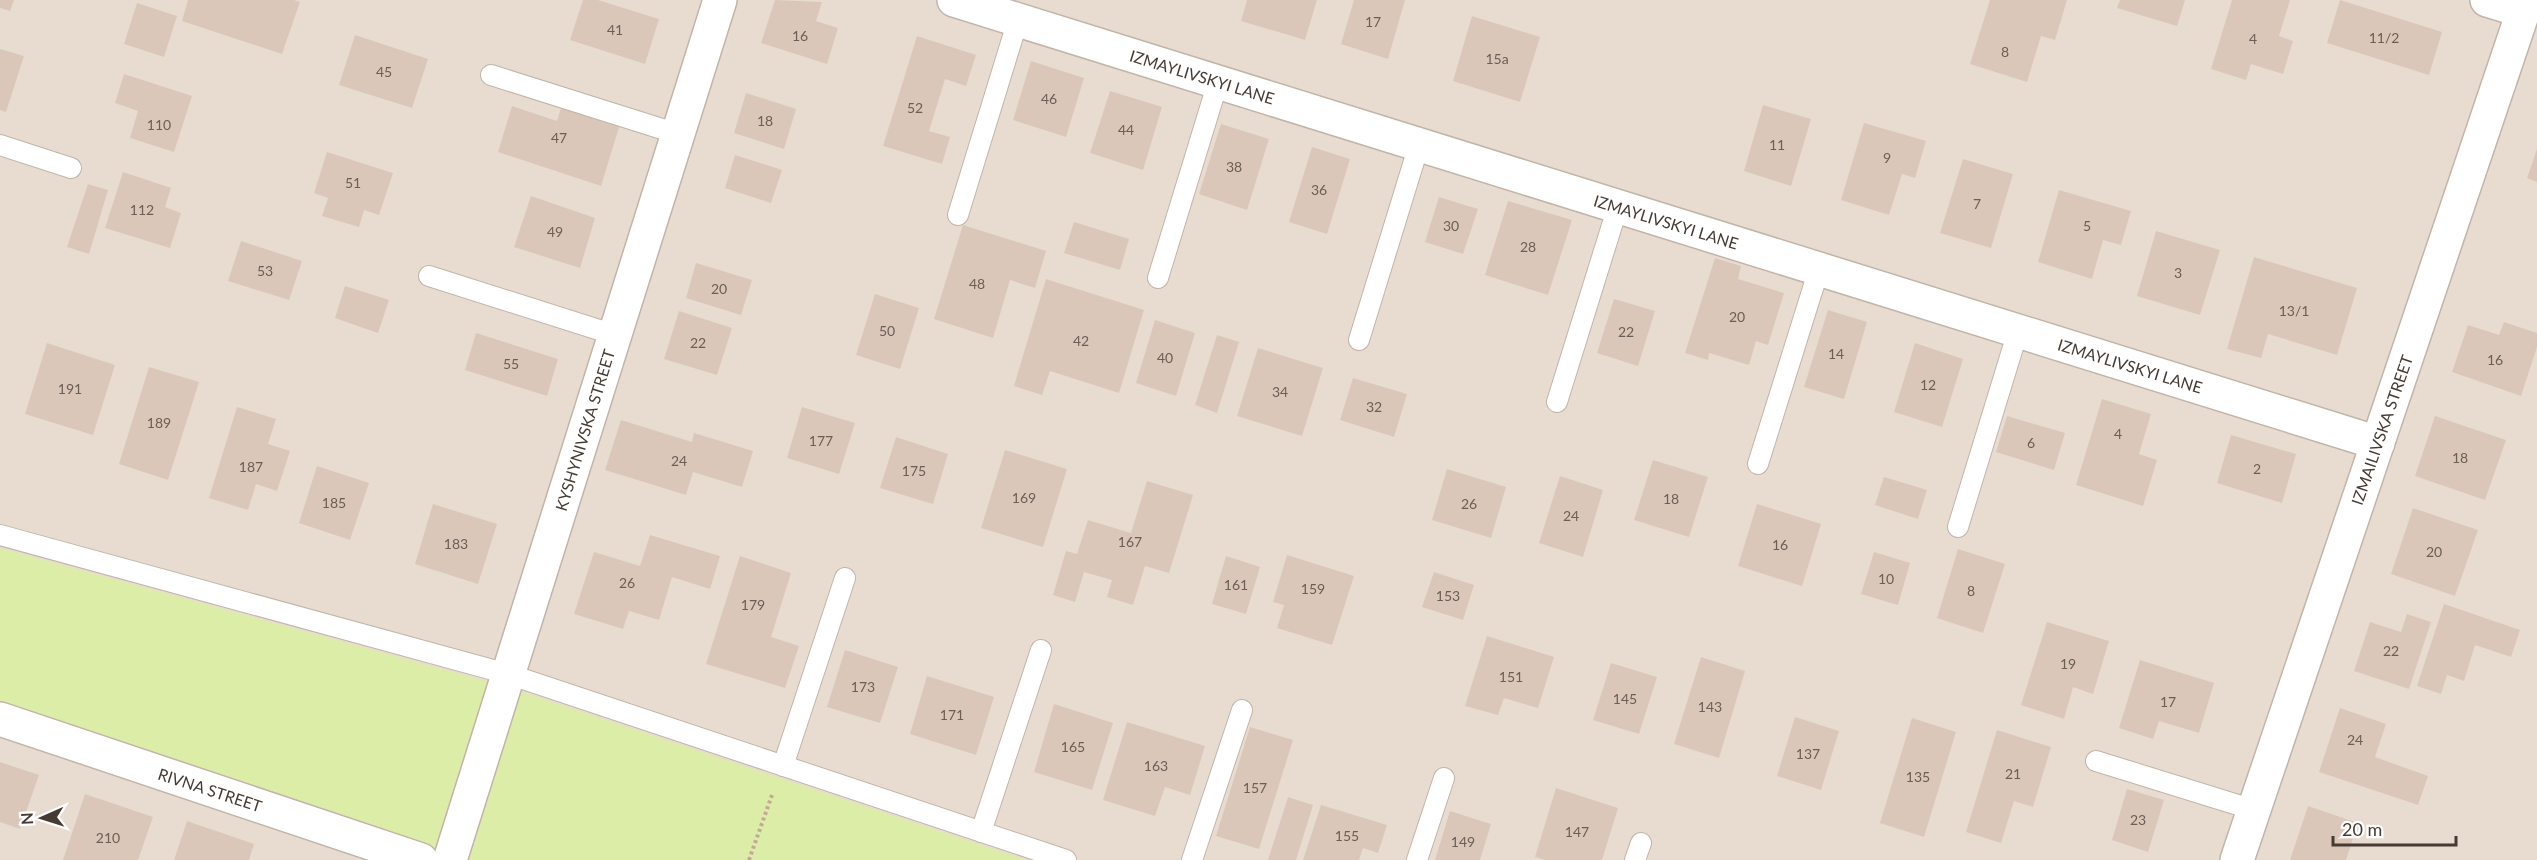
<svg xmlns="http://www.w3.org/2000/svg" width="2537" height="860" viewBox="0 0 2537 860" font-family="Lato,sans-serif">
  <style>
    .residential { fill: #e8dcd1 }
    .green { fill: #dceda7 }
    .building { fill: #dac7ba }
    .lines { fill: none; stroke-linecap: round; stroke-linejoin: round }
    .service-casing { stroke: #c3b4a8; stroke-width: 22 }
    .minor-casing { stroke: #c3b4a8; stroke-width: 36 }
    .tertiary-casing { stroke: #c3b4a8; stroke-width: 36 }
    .path { stroke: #c4a995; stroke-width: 4; stroke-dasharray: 3 3; stroke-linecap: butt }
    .service { stroke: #fff; stroke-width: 20 }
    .minor { stroke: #fff; stroke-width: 33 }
    .tertiary { stroke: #fff; stroke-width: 33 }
    .labels { text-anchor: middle; stroke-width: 4.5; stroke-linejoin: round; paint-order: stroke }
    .number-label { font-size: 14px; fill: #6b5e55 }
    .street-label { font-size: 16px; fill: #463b33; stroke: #fff }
  </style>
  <rect width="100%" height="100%" fill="#f4ebe3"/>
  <!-- residential -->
  <path class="residential" d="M0,0H2537V860H0Z"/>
  <!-- green -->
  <path class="green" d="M0,548L504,686L1026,860H450L0,710Z"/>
  <!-- building -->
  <path class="building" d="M0,0H14L10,11L0,8Z
    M188,0H294L300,2L282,54L182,21Z
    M583,0H598L659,19L645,64L570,40Z
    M775,0L822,2L816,21L838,28L827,64L761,43Z
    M1247,0H1317L1305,40L1241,21Z
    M1354,0H1405L1388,59L1341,44Z
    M1990,0H2067L2055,40L2041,36L2027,82L1970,64Z
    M2120,0H2185L2177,26L2117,8Z
    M2232,0H2290L2279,36L2293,41L2283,74L2251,64L2246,80L2211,69Z
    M2340,0L2442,32L2429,75L2327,43Z
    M137,3L177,16L164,57L124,44Z
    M1472,16L1540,37L1520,102L1453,81Z
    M355,35L428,59L412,108L339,85Z
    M917,36L976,55L966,86L945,79L929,131L950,137L942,164L883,146Z
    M0,49L24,56L6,112L0,110Z
    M1031,61L1084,78L1066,137L1013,120Z
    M124,74L192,96L174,152L130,138L138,111L115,103Z
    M1110,91L1162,107L1143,170L1090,153Z
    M746,93L796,109L784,149L734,133Z
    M562,105L620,124L601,186L498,152L512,106L557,121Z
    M1763,105L1811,119L1791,186L1744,171Z
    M1864,123L1926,141L1915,178L1902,174L1889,215L1841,200Z
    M1221,124L1269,139L1247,210L1199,194Z
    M1312,147L1350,159L1327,234L1289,222Z
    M2537,149V182L2527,178Z
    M327,152L393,173L379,215L364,210L359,227L322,216L328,198L314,193Z
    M735,155L782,170L771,203L725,188Z
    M1963,159L2013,174L1991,248L1940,233Z
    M123,172L171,188L165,207L181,213L170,248L105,228Z
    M88,184L108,190L89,254L67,247Z
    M2059,190L2131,211L2121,245L2103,240L2092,279L2038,262Z
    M531,196L595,218L580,268L514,247Z
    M1439,197L1478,209L1463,254L1425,242Z
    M1508,201L1572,220L1548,295L1485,275Z
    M1074,222L1129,239L1120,270L1064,253Z
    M963,225L1046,251L1035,288L1010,280L993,338L934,319Z
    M2156,231L2220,250L2200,315L2137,296Z
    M241,241L302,261L289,300L228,281Z
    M2254,257L2357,288L2337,355L2268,334L2261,358L2227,349Z
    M1715,258L1741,266L1738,279L1784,293L1768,345L1756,341L1749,365L1709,353L1708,360L1685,353Z
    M696,263L752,280L741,315L686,298Z
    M1046,279L1144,310L1119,393L1050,371L1042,395L1014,386Z
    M345,286L389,300L378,333L335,318Z
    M875,294L919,308L900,369L856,355Z
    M1614,299L1655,311L1638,366L1597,353Z
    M1828,310L1867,322L1844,399L1804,387Z
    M679,311L732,328L717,375L664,359Z
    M1155,320L1195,333L1176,396L1136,383Z
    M2504,322L2537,333V347L2521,396L2452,372L2468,325L2499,335Z
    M476,333L558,359L547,396L465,370Z
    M1217,335L1239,342L1217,413L1195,405Z
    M47,343L115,365L93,435L25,414Z
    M1915,343L1963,359L1942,427L1894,412Z
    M1258,348L1323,368L1302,436L1237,416Z
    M149,367L199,382L168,480L119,464Z
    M1353,378L1407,394L1394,437L1340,420Z
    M2102,399L2151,414L2139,454L2157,460L2143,506L2076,485Z
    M237,407L276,419L268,444L290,451L277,491L256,484L248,510L209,498Z
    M802,407L855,423L839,474L787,458Z
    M2007,416L2065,433L2054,470L1996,452Z
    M2435,416L2506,440L2485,500L2415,476Z
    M621,420L692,442L694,433L753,451L742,487L693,472L686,495L605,470Z
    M2231,435L2296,454L2282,503L2217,483Z
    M896,437L948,454L933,504L880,488Z
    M1005,450L1067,469L1043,547L981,528Z
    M1653,460L1708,477L1689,537L1634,520Z
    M317,466L369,483L350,540L299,523Z
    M1447,469L1506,487L1491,538L1432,520Z
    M1560,476L1603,490L1583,557L1539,543Z
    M1884,477L1927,490L1918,519L1875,505Z
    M1147,481L1193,495L1169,573L1145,566L1133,605L1107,597L1112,580L1084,572L1075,602L1053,595L1066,551L1077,554L1088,520L1131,533Z
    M433,504L497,524L478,584L415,564Z
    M1757,504L1821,524L1802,586L1738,566Z
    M2413,508L2478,530L2455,596L2391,574Z
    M650,535L720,556L710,589L672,577L659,620L629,611L623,629L574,614L594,552L640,566Z
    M1958,549L2005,564L1983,633L1937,618Z
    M1874,552L1910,563L1898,605L1861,594Z
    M1287,555L1354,576L1332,645L1277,628L1284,605L1273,602Z
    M740,556L791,573L771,637L799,646L785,688L706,664Z
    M1226,556L1260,567L1246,614L1212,604Z
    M1434,572L1474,585L1463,620L1422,607Z
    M2444,604L2520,630L2511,657L2475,645L2464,681L2447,675L2441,694L2417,686Z
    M2407,614L2431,622L2409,689L2354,671L2370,622L2401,632Z
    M2047,622L2109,641L2093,694L2073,687L2064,719L2021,705Z
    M1487,636L1554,657L1538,708L1504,698L1498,715L1465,706Z
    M845,650L898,667L880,723L827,707Z
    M1701,657L1745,671L1719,758L1674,744Z
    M2140,660L2214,683L2199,733L2159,721L2153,739L2119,728Z
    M1611,663L1657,677L1639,734L1593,720Z
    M927,676L994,697L976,755L910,734Z
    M1054,704L1113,723L1092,790L1034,772Z
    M2340,708L2386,724L2375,757L2428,776L2418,805L2319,772Z
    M1795,717L1839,731L1821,790L1777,776Z
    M1912,718L1956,732L1924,837L1880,823Z
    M1127,722L1205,746L1190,795L1165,787L1155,816L1103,800Z
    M1250,727L1293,740L1259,849L1216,836Z
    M1997,730L2051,747L2033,807L2014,801L2001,843L1966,832Z
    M0,762L39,775L20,829L0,822Z
    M1556,788L1618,808L1602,860H1545L1535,857Z
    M2127,789L2164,800L2148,852L2112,840Z
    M85,794L153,817L138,860H63Z
    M1288,797L1313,805L1296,860H1268Z
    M1321,805L1387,825L1378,853L1363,848L1359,860H1303Z
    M2308,806L2358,823L2346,860H2290Z
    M1450,811L1491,824L1480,860H1435Z
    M187,821L254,844L249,860H174Z"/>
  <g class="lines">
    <defs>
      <path id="service" d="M491,75L678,134
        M0,145L71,168
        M958,215L1018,20
        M429,276L615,335
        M1158,278L1218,82
        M1359,340L1419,145
        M1557,402L1618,206
        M1758,464L1819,269
        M1958,527L2018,331
        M0,535L508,674L1066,860
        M2096,761L2254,810
        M783,766L845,578
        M981,832L1041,650
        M1192,860L1242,710
        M1417,860L1444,778
        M1635,860L1641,843"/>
      <path id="minor" d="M954,0L2378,443
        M2487,0L2523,11
        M450,860L720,0
        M2237,860L2527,0"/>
      <path id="tertiary" d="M0,719L421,860"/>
    </defs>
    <!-- service casing -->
    <use href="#service" class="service-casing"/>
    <!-- minor casing -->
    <use href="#minor" class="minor-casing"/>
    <!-- tertiary casing -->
    <use href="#tertiary" class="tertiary-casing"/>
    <!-- path -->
    <path class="path" d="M749,860L772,795"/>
    <!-- service -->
    <use href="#service" class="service"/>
    <!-- minor -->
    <use href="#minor" class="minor"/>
    <!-- tertiary -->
    <use href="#tertiary" class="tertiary"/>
  </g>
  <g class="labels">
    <!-- number labels -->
    <g class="number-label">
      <text x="1373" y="27">17</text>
      <text x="615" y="35">41</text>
      <text x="800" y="41">16</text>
      <text x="2384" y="43">11/2</text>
      <text x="2253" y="44">4</text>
      <text x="2005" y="57">8</text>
      <text x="1497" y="64">15а</text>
      <text x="384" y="77">45</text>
      <text x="1049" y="104">46</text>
      <text x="915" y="113">52</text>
      <text x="765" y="126">18</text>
      <text x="159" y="130">110</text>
      <text x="1126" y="135">44</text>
      <text x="559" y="143">47</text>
      <text x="1777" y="150">11</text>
      <text x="1887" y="163">9</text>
      <text x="1234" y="172">38</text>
      <text x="353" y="188">51</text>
      <text x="1319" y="195">36</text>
      <text x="1977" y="209">7</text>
      <text x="142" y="215">112</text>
      <text x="1451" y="231">30</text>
      <text x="2087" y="231">5</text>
      <text x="555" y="237">49</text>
      <text x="1528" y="252">28</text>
      <text x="265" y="276">53</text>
      <text x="2178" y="278">3</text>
      <text x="977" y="289">48</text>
      <text x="719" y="294">20</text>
      <text x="2294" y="316">13/1</text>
      <text x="1737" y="322">20</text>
      <text x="887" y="336">50</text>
      <text x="1626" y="337">22</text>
      <text x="1081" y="346">42</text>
      <text x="698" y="348">22</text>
      <text x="1836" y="359">14</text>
      <text x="1165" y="363">40</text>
      <text x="2495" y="365">16</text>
      <text x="511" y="369">55</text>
      <text x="1928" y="390">12</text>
      <text x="70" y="394">191</text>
      <text x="1280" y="397">34</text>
      <text x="1374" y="412">32</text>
      <text x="159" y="428">189</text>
      <text x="2118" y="439">4</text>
      <text x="821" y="446">177</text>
      <text x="2031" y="448">6</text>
      <text x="2460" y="463">18</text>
      <text x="679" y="466">24</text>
      <text x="251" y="472">187</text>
      <text x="2257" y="474">2</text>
      <text x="914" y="476">175</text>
      <text x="1024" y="503">169</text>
      <text x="1671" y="504">18</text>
      <text x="334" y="508">185</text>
      <text x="1469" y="509">26</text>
      <text x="1571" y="521">24</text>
      <text x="1130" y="547">167</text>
      <text x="456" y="549">183</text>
      <text x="1780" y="550">16</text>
      <text x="2434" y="557">20</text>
      <text x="1886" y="584">10</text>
      <text x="627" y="588">26</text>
      <text x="1236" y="590">161</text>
      <text x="1313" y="594">159</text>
      <text x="1971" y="596">8</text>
      <text x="1448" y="601">153</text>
      <text x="753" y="610">179</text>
      <text x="2391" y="656">22</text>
      <text x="2068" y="669">19</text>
      <text x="1511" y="682">151</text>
      <text x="863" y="692">173</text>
      <text x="1625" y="704">145</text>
      <text x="2168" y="707">17</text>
      <text x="1710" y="712">143</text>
      <text x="952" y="720">171</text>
      <text x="2355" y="745">24</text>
      <text x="1073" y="752">165</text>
      <text x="1808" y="759">137</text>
      <text x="1156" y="771">163</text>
      <text x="2013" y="779">21</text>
      <text x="1918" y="782">135</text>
      <text x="1255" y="793">157</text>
      <text x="2138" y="825">23</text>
      <text x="1577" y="837">147</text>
      <text x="1347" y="841">155</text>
      <text x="108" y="843">210</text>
      <text x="1463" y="847">149</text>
    </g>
    <!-- street labels -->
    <g class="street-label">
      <text transform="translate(1202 77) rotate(17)" y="6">IZMAYLIVSKYI LANE</text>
      <text transform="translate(1666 222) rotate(17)" y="6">IZMAYLIVSKYI LANE</text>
      <text transform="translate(2130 366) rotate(17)" y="6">IZMAYLIVSKYI LANE</text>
      <text transform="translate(585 430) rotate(-73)" y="6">KYSHYNIVSKA STREET</text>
      <text transform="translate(2382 430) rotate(-71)" y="6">IZMAILIVSKA STREET</text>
      <text transform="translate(210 790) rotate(18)" y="6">RIVNA STREET</text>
    </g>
  </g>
  <!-- north arrow -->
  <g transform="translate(42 818) rotate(267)" stroke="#ffffff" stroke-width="4.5" paint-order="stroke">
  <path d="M0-4.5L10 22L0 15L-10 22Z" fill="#463b33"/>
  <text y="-9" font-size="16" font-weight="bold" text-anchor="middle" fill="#463b33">N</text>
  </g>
  <!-- scale -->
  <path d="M2333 836v9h123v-9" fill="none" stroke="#463b33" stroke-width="3"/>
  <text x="2342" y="836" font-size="18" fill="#463b33" stroke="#ffffff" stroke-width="4.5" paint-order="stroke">20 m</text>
</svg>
